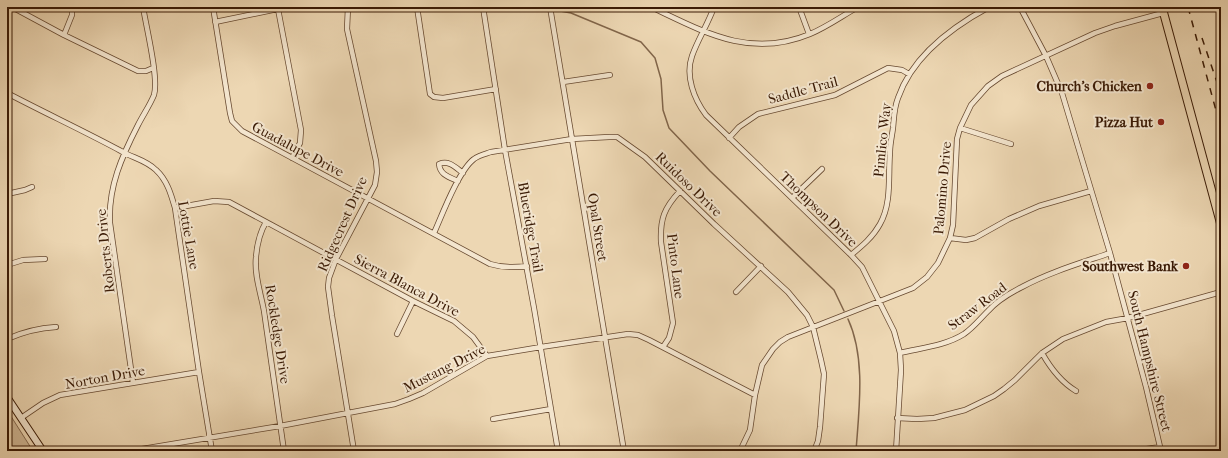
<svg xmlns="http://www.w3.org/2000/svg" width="1228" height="458" viewBox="0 0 1228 458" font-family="'IM FELL French Canon',serif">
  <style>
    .green { fill: #cfb795; stroke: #84684d }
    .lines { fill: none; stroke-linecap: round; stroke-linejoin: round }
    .stream { stroke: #81654a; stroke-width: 1.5 }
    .street-casing { stroke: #674930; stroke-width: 6 }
    .secondary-casing { stroke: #3a1a05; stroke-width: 8 }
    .primary-casing { stroke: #3a1a05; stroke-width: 9 }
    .street { stroke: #f3e5ce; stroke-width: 4.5 }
    .secondary { stroke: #f3e5ce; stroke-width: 6 }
    .primary { stroke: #edd7b3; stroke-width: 7 }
    .rail { stroke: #3a1a05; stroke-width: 1.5; stroke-dasharray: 7 7; stroke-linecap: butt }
    .poi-dot { fill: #8f2418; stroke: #f3e5ce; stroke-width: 1.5 }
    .labels { text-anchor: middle; stroke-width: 4; stroke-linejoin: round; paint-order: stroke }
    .poi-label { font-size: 14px; font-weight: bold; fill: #3a1a05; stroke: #f3e5ce; text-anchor: end }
    .street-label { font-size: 14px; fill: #3a1a05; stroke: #f3e5ce }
  </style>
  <rect width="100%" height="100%" fill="#edd7b3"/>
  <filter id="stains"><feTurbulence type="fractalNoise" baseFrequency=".005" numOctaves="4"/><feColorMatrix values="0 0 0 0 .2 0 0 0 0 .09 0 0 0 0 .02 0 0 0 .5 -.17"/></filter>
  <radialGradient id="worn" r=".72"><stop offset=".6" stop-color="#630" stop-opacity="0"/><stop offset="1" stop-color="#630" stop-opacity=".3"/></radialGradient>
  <!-- green -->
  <path class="green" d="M7,410L33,451H7Z"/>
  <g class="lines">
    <!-- stream -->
    <path class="stream" d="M539,7L546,8
      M555,10L571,13L641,42L655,58L661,79L663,110L669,128L710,171L834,290L844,311
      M848,319C866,358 859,409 856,451"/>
    <defs>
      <path id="street" d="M12,7L64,35L138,71H146L153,68
        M213,7L230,113L232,121L242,131L490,264C503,268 513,268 527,266
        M348,7L347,29L376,161L377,172L375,185L336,259L329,278L328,287L332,316L354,451
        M417,7L430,94L434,97L443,98L496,89
        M483,7L505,150L534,308L558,451
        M550,7L624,451
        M651,7C704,32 750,59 810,34C827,27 842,16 858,7
        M714,7C708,24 698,39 692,56C685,76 694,99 706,115L851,255L862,267L894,331L900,353L901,370L896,451
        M799,7L809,34
        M1020,7L1046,56L1062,93L1110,253L1146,387L1161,451
        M278,9L301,130L300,143L292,158
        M215,22L287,7
        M64,35L72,15V7
        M563,82L610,75
        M7,93C45,113 84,131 121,151C133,158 146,160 156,170C167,180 171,194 175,208L199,372L212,451
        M960,128L1011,144
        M729,138L739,127L758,114L835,95L888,68L902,70L909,74
        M458,181C449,177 440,175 439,164C449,160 455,167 463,173
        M7,194L25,190L32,187
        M792,198L822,169
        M175,208L214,201L229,202L413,301L454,321L473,337L487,356
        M266,222C260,232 257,245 256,257C254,275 261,294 264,311C271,358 277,405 284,451
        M434,233C442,215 459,170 474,159C479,155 485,154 491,152L572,139L609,137H617L645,157L714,224L788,292L807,315L813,327L821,360L824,374L820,427L818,441L814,451
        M950,238L966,240L975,238L1009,219L1039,206L1091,191
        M851,255C862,246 873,237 880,224C892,203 888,176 890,152C890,144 892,136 893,128C894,118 894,108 898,98C912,57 952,27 989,7
        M7,265L23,260L45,259
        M736,292L761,266
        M397,334L413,301
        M7,339C23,332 38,328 56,327
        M663,347L669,338L673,323L661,242C660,219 664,208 680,191
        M900,353C920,348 945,346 964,334C973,328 980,319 988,311C997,301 1010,293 1022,287C1050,272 1081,263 1110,253
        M1042,353C1051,369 1061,382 1076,391
        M133,383L110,223C108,187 122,156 138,125C143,115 150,105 154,95C159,78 146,26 143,7
        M21,418L43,403L60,395L199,372
        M897,418L917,419L934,418L965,410L994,396L1004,389L1015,380L1042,353L1063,339L1106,322L1128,318L1221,292
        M493,419L551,409
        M130,451L280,426L395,404L409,399L423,393L487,356L541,347L628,334L638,335L649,340L755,395
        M740,451L750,430L755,395L762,365L773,349L780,342L788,337L913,288L927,277L938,263L950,238L953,225L957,139L960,128L971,105L988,86L1002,76L1095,33L1115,26L1163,13
        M1133,451L1160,447"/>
      <path id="secondary" d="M7,397L43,451"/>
      <path id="primary" d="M1162,7L1221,225"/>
    </defs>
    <!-- street casing -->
    <use href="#street" class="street-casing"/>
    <!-- secondary casing -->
    <use href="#secondary" class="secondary-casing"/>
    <!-- primary casing -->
    <use href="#primary" class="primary-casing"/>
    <!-- street -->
    <use href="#street" class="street"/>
    <!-- secondary -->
    <use href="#secondary" class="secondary"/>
    <!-- primary -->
    <use href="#primary" class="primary"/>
    <!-- rail -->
    <path class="rail" d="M1188,7L1221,129
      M1202,38L1221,94"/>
  </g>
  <!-- markers -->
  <g class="poi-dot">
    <circle cx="1150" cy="86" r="4"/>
    <circle cx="1161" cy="122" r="4"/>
    <circle cx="1186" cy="266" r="4"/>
  </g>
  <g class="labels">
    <!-- poi labels -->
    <g class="poi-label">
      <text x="1142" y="91">Church's Chicken</text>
      <text x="1153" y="127">Pizza Hut</text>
      <text x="1178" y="271">Southwest Bank</text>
    </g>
    <!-- street labels -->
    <g class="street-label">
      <text transform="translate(803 90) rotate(-15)" y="5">Saddle Trail</text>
      <text transform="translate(882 140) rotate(-84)" y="5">Pimlico Way</text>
      <text transform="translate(298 149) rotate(28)" y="5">Guadalupe Drive</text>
      <text transform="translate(689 184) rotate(44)" y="5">Ruidoso Drive</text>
      <text transform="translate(942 188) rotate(-85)" y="5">Palomino Drive</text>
      <text transform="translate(819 209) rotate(44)" y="5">Thompson Drive</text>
      <text transform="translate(342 224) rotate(-66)" y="5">Ridgecrest Drive</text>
      <text transform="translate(531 227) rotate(80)" y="5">Blueridge Trail</text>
      <text transform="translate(598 227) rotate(81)" y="5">Opal Street</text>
      <text transform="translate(189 235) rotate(80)" y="5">Lottie Lane</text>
      <text transform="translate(105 251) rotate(-96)" y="5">Roberts Drive</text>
      <text transform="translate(676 266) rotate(83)" y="5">Pinto Lane</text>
      <text transform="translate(407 285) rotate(28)" y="5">Sierra Blanca Drive</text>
      <text transform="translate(977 306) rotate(-37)" y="5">Straw Road</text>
      <text transform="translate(278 334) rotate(81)" y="5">Rockledge Drive</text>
      <text transform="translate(1150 361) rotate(76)" y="5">South Hampshire Street</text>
      <text transform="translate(444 368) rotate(-27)" y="5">Mustang Drive</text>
      <text transform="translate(105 377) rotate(-10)" y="5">Norton Drive</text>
    </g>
  </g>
  <!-- margin -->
  <rect width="1228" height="458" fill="none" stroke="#edd7b3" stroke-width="24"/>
  <rect x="8" y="8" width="1212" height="442" fill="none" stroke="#3a1a05" stroke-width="2"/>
  <rect x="12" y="12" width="1204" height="434" fill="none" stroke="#3a1a05"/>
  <rect width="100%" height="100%" filter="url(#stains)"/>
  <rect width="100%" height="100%" fill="url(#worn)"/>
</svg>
